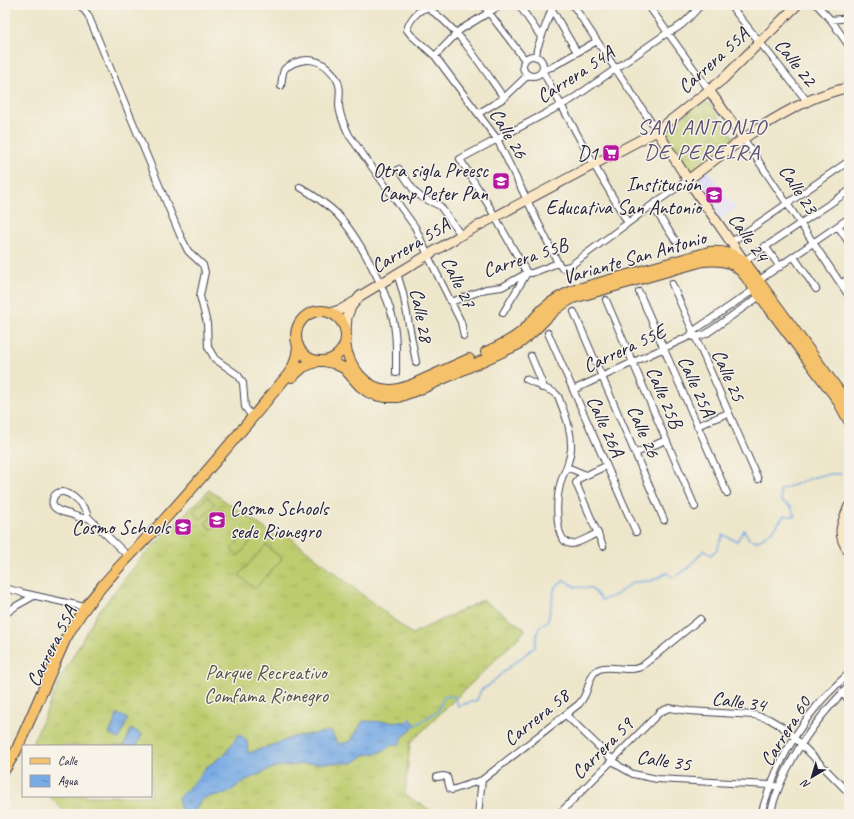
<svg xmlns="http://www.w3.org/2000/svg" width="854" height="819" viewBox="0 0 854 819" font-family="Caveat,sans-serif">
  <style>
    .built { fill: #d7d7f8 }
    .grass { fill: url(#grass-tufts); stroke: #707754 }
    .pitch { fill: #bdcc6e; stroke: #707754 }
    .water { fill: url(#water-ripples); stroke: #4d6690 }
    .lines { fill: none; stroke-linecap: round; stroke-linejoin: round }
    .stream { stroke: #78aae4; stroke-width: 1.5 }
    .street-casing { stroke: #403f50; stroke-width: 8 }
    .secondary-casing { stroke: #403f50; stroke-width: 11 }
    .primary-casing { stroke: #403f50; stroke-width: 12 }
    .street { stroke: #fff; stroke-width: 6 }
    .secondary { stroke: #fbe6c4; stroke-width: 9 }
    .primary { stroke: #f5c16b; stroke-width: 10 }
    .labels { text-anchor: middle; stroke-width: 3; stroke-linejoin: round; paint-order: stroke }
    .street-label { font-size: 20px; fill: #22223b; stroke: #f7f3e8 }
    .poi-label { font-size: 20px; fill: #22223b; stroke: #f7f3e8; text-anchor: end }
    .park-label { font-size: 20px; fill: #50554a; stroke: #f7f3e8 }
    .quarter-label { font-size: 22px; letter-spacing: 1px; fill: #5a4e71; stroke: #f7f3e8 }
  </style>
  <defs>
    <pattern id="grass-tufts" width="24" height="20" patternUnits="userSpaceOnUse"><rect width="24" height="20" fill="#bdcc6e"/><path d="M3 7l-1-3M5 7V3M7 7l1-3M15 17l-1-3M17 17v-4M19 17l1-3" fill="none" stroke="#a2af60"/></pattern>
    <pattern id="water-ripples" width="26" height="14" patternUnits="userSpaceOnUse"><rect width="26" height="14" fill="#78aae4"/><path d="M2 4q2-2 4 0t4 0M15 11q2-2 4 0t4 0" fill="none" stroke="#628aba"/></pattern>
  </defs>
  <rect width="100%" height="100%" fill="#f7f3e8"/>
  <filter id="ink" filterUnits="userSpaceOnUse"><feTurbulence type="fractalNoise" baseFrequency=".025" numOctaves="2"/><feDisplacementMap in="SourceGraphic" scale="8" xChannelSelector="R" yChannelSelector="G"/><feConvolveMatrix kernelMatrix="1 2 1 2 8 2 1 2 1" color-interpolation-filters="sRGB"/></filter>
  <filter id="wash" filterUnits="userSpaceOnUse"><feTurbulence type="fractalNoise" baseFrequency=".012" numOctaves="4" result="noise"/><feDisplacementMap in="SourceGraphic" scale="16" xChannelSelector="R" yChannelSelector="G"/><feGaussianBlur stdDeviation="0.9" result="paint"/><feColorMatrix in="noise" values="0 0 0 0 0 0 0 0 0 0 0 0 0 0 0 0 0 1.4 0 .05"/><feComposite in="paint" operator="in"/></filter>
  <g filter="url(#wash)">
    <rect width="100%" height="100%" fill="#ede6ca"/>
    <!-- built -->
    <path class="built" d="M708,170L736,208L719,220L692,181Z"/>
    <!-- grass -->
    <path class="grass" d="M700,102H704L710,104L733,137L734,142L694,172L686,173L663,132Z
      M209,490L277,537L287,535L412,634L483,600L526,630L410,743L405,795L437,814H67L49,796H151V746H31L62,676L96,615L143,556Z"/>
    <!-- pitch -->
    <path class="pitch" d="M207,497L215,504L201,519L193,512Z
      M219,508L226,515L212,530L205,524Z
      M245,534L252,540L238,556L231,549Z
      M266,545L282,559L255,589L239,575Z"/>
    <!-- water -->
    <path class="water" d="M118,714L128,719L119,739L109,734Z
      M410,718L416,725L402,738L399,745L394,744L381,752L364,755L353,763H315L275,767L246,780L226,794L211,796L201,800L193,814H179L181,811L178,798L197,779L205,768L225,754L239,734L247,741L248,753L273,745L293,737L331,731L336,741L340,744L351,741L363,721L406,722Z
      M131,729L142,734L137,746H124Z"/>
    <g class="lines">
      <!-- stream -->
      <path class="stream" d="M416,725L438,711L444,697L454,696L458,706L477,700L481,690L488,686L509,667L535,647L538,629L548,620L555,587L564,580L576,587L591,588L602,600L616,595L633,582L651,581L667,573L674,578L687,569L704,550L711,555L717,549L723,535L737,541L744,530L749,539L758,541L774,529L784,516H795L791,507L781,501L780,490C800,483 820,472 841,474"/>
    </g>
  </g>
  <g filter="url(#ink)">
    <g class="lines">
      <defs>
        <path id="street" d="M80,5L88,15L180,235L188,251L203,265L205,272L200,296L207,323L208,347L215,359L238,375L243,383L245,407L253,418
          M483,5L525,60
          M519,5L541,37
          M573,5L657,131
          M648,5L709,90
          M730,5L807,101
          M817,5L831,20L849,46
          M551,8L577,52
          M831,20L849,18
          M597,41L552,67L542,70L594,165L628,223
          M435,56L460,30L501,5
          M523 66a10 10 0 1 1 20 0a10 10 0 1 1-20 0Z
          M536,57L537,49L553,5
          M281,86C282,81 282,74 284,70C285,67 291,65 294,63C311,56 326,62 336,78C342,87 339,96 339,105C339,115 345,126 349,135L415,227L431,262L461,322L464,336
          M504,98C484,70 457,25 427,8C418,9 409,21 407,30L411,35L435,56L497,139L558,263L562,268L570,266L652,205L688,180
          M479,113L504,98L528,75
          M743,138L849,296
          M399,169L415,192L421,197L440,206L461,235
          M300,187C313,195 326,203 337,214C358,236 384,286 392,315C397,334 396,354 396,373
          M652,205L675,240
          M838,226L849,243
          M730,243L849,161
          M765,246L780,267
          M794,257L816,289
          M744,261L849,191
          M397,273L403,293L416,362
          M758,281L849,218
          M672,284L758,479
          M841,284L849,278
          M639,292L727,493
          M606,300L695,507
          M451,302L486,289L502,287L527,273H532L558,263
          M574,312L664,520
          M503,313L527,273L489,206L460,159L571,100L667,33C682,28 691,15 701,5
          M548,333L636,532
          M691,335L692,332L755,289
          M531,356L543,385L542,388
          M526,379L555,393L558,396C565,414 572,430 571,449C570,460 566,469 562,478C556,496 556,512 559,530C561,537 564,544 572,544C580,543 590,536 598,533
          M573,390L690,336L695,337L706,334L760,296
          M697,426L728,413
          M636,453L666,440
          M567,467L586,475
          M88,517C83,520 76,516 70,514C65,513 59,511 55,508C50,503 53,492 62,492C68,492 74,497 78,501C82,506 87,510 88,517L129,557
          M603,546L576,483L578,479L606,466
          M5,588L23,593L85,607
          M5,614L16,606L34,596
          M842,693L849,700
          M566,715L619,766L633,774L657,779L770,785L779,787
          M437,777L443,776L447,777L450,789L452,790L482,780L478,814
          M482,780L579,704C589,692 586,688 592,676C598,662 620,670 632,669C635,669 638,668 641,667L700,619
          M559,814L660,712L669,708L689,711L754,715L769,719L781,726L794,737L849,793
          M761,814C773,773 793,733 821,701C830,691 840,682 849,673
          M770,814C783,765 814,721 849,686"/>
        <path id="secondary" d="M709,90L743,138
          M657,131L688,180L744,261
          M688,180C726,151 763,122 806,102C819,95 835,91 849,87
          M330,313L342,309L354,302
          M346,331L347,317L351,307L360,296L380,284L461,235L657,131L722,80L797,5
          M849,506C841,525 836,534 849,552"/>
        <path id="primary" d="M296 336a25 25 0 1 1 50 0a25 25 0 1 1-50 0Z
          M345,343C348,366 366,391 391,390C397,390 403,388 409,386L469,359
          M486,352C497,347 509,342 519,334C528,327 535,317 543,309C553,300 564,294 578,289L709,252C723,251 732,253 744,261L849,405
          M324,361L333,363L344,368L360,386L368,392L376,395L386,397H398L425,387L517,345C539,330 549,310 573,298L703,261C723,259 734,261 746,277L837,399L849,421
          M292,377L303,367L318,361
          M5,769L16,751L65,640C89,594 128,558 163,521C206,474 246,425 287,376C295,366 297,357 298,345"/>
      </defs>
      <!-- street casing -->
      <use href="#street" class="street-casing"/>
      <!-- secondary casing -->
      <use href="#secondary" class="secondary-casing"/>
      <!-- primary casing -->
      <use href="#primary" class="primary-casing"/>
      <!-- street -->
      <use href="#street" class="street"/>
      <!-- secondary -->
      <use href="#secondary" class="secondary"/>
      <!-- primary -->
      <use href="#primary" class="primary"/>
    </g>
  </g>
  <!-- icons -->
  <defs>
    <symbol id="supermarket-square" viewBox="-11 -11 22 22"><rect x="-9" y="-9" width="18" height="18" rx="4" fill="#b5179e" stroke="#f7f3e8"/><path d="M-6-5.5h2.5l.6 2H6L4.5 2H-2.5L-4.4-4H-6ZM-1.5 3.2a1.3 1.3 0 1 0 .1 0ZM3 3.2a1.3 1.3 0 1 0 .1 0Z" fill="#fff"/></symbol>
    <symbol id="school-square" viewBox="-11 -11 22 22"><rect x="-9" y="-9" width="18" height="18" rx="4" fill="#b5179e" stroke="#f7f3e8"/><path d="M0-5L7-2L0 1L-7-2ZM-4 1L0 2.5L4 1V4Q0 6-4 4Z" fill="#fff"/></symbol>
    <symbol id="university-square" viewBox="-11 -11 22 22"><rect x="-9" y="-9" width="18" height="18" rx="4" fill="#b5179e" stroke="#f7f3e8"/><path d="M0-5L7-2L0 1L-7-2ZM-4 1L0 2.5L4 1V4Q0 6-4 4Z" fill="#fff"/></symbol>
  </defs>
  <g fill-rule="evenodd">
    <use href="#supermarket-square" x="601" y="143" width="20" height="20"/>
    <use href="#school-square" x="491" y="171" width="20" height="20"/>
    <use href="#school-square" x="704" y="185" width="20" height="20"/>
    <use href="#university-square" x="207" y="510" width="20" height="20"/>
    <use href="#university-square" x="173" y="517" width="20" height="20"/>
  </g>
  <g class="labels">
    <!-- street labels -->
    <g class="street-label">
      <text transform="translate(713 60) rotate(-42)" y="7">Carrera 55A</text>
      <text transform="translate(796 62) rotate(52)" y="7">Calle 22</text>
      <text transform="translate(575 74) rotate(-33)" y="7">Carrera 54A</text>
      <text transform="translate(509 133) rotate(59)" y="7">Calle 26</text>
      <text transform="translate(799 189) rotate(57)" y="7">Calle 23</text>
      <text transform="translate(749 237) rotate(55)" y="7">Calle 24</text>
      <text transform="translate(410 245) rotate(-31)" y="7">Carrera 55A</text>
      <text transform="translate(525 257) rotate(-18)" y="7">Carrera 55B</text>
      <text transform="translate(634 257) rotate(-16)" y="7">Variante San Antonio</text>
      <text transform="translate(459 282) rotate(64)" y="7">Calle 27</text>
      <text transform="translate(422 315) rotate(79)" y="7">Calle 28</text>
      <text transform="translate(624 348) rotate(-25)" y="7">Carrera 55E</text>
      <text transform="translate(729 375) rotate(66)" y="7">Calle 25</text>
      <text transform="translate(697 386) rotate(66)" y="7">Calle 25A</text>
      <text transform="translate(665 397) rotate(67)" y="7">Calle 25B</text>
      <text transform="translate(606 426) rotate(66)" y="7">Calle 26A</text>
      <text transform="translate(644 431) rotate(67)" y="7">Calle 26</text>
      <text transform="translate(51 646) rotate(-63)" y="7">Carrera 55A</text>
      <text transform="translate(739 701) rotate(8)" y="7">Calle 34</text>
      <text transform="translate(536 717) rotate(-39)" y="7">Carrera 58</text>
      <text transform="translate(785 731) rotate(-58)" y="7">Carrera 60</text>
      <text transform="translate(602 748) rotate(-45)" y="7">Carrera 59</text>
      <text transform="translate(664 760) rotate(9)" y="7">Calle 35</text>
    </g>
    <!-- poi labels -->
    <g class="poi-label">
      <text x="598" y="160">D1</text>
      <text x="488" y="177">Otra sigla Preesc<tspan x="488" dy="23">Camp Peter Pan</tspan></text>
      <text x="701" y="191">Institución<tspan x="701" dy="23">Educativa San Antonio</tspan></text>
      <text x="230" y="515" text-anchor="start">Cosmo Schools<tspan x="230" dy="23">sede Rionegro</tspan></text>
      <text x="170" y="534">Cosmo Schools</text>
    </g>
    <!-- park labels -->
    <g class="park-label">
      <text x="266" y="679">Parque Recreativo<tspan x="266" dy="23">Comfama Rionegro</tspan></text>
    </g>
    <!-- quarter labels -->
    <g class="quarter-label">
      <text x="702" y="134">SAN ANTONIO<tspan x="702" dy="25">DE PEREIRA</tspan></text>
    </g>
  </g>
  <!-- margin -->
  <rect width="854" height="819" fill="none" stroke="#f7f3e8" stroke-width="20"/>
  <!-- legend -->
  <rect x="22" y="745" width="130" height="52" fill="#f7f3e8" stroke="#a29fa3"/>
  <rect x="30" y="758" width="20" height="6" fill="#f5c16b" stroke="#a29fa3"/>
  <text x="58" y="765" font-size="12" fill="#22223b">Calle</text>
  <rect x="30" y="775" width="20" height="12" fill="url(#water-ripples)" stroke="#a29fa3"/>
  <text x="58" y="785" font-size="12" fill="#22223b">Agua</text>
  <!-- north arrow -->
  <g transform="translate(812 777) rotate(218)" stroke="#f7f3e8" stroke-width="3" paint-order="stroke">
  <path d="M0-3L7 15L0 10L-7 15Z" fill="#22223b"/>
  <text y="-6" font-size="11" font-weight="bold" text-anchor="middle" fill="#22223b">N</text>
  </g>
</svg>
